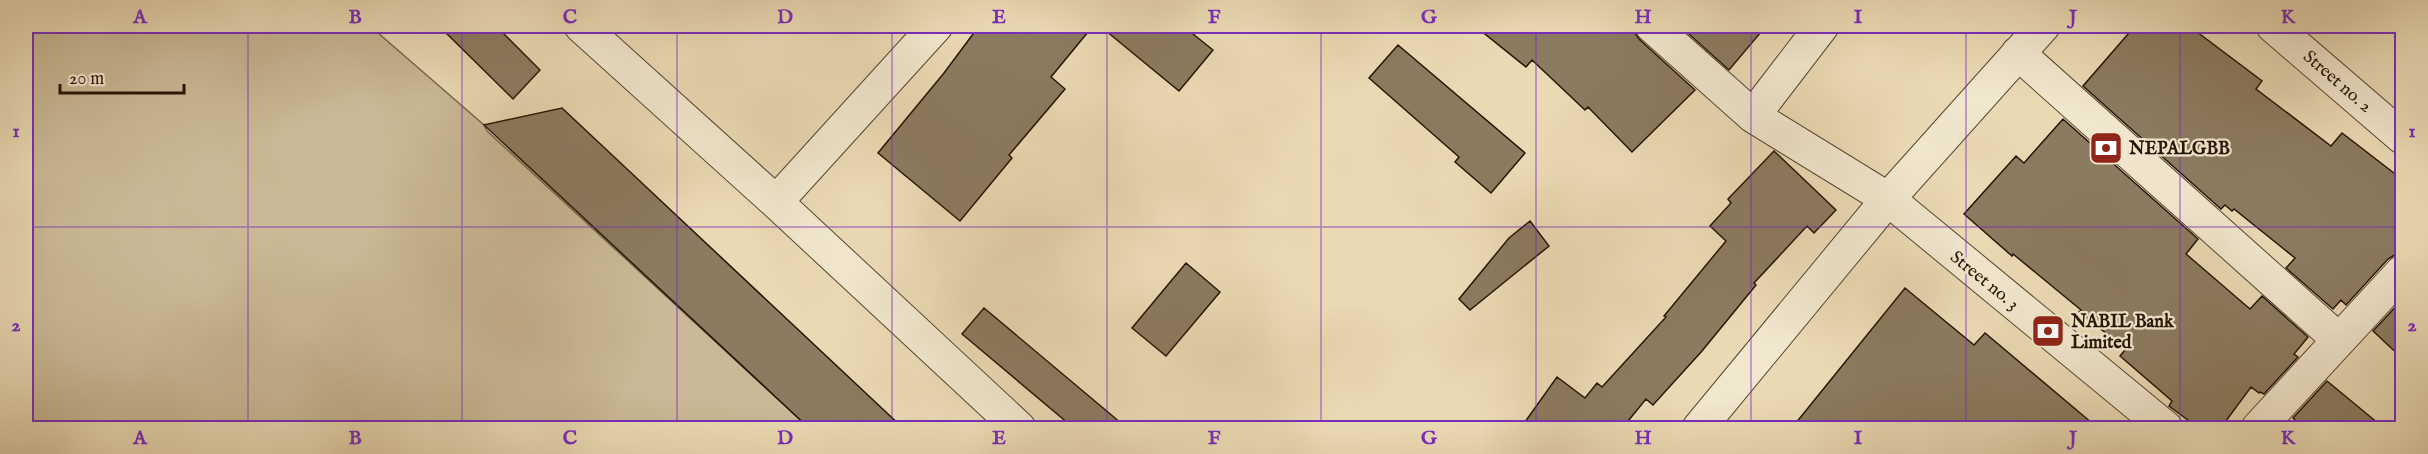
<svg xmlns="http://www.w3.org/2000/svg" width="2428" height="454" viewBox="0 0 2428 454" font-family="'IM FELL English',serif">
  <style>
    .grass { fill: #c9b996; stroke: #77674e; stroke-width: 1.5 }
    .building { fill: #8b7b60; stroke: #251506; stroke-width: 1.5 }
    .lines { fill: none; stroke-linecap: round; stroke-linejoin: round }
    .minor-casing { stroke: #564632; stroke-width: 35 }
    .minor { stroke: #f1e7ce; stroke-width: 33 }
    .grid { fill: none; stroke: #7b2cbf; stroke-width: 1.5; stroke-opacity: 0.55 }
    .labels { text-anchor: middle; stroke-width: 4.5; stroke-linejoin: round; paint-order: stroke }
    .street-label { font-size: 18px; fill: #251506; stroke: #f1e7ce }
    .poi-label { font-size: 18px; font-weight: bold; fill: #251506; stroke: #f1e7ce; text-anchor: start }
    .neatline { fill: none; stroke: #7b2cbf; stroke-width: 2 }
    .grid-label { font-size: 20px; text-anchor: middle; font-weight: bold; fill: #7b2cbf }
  </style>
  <rect width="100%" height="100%" fill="#eadab4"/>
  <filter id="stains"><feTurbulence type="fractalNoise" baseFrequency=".00333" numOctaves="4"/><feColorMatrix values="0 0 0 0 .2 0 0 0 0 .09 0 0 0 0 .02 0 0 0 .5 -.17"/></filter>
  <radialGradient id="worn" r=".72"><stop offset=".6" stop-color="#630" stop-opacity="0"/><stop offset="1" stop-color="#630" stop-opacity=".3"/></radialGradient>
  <!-- grass -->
  <path class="grass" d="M26,26H370L484,125L487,131L809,428H26Z"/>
  <!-- building -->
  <path class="building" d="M439,26H496L540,70L513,99Z
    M979,26H1093L1051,77L1065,89L1009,155L1012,158L960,221L878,153L944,73Z
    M1100,26H1183L1213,50L1179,91Z
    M1475,26H1634V32L1640,40L1695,90L1632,152L1588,107L1585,110L1532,60L1526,67Z
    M1680,26H1766L1729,70Z
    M2135,26H2189L2262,81L2256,89L2331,146L2342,133L2403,180V254H2396L2388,259L2346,305L2341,300L2333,309L2286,268L2295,258L2234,209L2232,211L2225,205L2221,209L2083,86Z
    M1398,45L1525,153L1491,193L1455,162L1459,157L1369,78Z
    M562,108L904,429H810L484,125Z
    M2063,119L2198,239L2186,254L2250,309L2262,296L2308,337L2294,354L2298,357L2264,394L2260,392L2259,393L2251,387L2220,429H2200L2169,406L2172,401L2120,356L2126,349L2079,312L2081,310L2013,254L2012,256L1964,214L2016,156L2024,163Z
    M1774,151L1836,210L1814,233L1807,226L1754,283L1756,285L1702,351L1653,405L1646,399L1624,426L1627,429H1520L1557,377L1585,398L1597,383L1602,387L1666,317L1664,316L1726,241L1710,226L1731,203L1728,199Z
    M1530,221L1549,246L1470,310L1459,299L1509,238Z
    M1186,263L1220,292L1166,356L1132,328Z
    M1905,288L1974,345L1985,333L2099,429H1791Z
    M2403,299V359L2373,331Z
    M984,308L1128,429H1075L962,334Z
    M2327,381L2385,429H2305L2293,418Z"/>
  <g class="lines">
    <defs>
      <path id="minor" d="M581,26L776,202L1019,428
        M1652,26L1753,116L1888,199L2166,428
        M2273,26L2402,137
        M2018,53L2339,340
        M1753,116L1822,26
        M776,202L936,26
        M1699,428L1888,199L2043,26
        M2258,428L2402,272"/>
    </defs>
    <!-- minor casing -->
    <use href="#minor" class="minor-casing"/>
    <!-- minor -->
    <use href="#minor" class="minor"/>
  </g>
  <!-- grid -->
  <path class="grid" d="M248,26V428M462,26V428M677,26V428M892,26V428M1107,26V428M1321,26V428M1536,26V428M1751,26V428M1966,26V428M2180,26V428M26,227H2402"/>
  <!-- icons -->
  <defs>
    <symbol id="bank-square" viewBox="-11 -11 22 22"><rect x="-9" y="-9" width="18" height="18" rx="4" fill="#8f2418" stroke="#f1e7ce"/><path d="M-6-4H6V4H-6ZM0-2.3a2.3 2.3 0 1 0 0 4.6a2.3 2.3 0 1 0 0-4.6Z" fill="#fff"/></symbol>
  </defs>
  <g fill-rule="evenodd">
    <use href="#bank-square" x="2087" y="129" width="38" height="38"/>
    <use href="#bank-square" x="2029" y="312" width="38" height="38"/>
  </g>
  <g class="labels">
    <!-- street labels -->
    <g class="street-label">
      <text transform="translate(2338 81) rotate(41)" y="6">Street no. 2</text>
      <text transform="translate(1985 280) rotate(39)" y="6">Street no. 3</text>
    </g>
    <!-- poi labels -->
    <g class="poi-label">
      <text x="2129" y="154">NEPALGBB</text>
      <text x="2071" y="327">NABIL Bank<tspan x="2071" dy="21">Limited</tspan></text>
    </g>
  </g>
  <!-- margin -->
  <rect width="2428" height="454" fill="none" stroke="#eadab4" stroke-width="66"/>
  <!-- scale -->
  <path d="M60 84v9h124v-9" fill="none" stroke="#251506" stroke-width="3"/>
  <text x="69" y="84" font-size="18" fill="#251506" stroke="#f1e7ce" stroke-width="4.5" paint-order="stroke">20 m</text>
  <rect x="33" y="33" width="2362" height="388" class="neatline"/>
  <g class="grid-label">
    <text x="140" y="23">A</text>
    <text x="355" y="23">B</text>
    <text x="570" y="23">C</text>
    <text x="785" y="23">D</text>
    <text x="999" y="23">E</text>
    <text x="1214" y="23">F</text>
    <text x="1429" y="23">G</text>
    <text x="1643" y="23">H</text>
    <text x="1858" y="23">I</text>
    <text x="2073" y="23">J</text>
    <text x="2288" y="23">K</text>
    <text x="16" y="137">1</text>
    <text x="2412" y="137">1</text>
    <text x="16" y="331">2</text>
    <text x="2412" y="331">2</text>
    <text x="140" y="444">A</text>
    <text x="355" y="444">B</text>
    <text x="570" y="444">C</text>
    <text x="785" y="444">D</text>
    <text x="999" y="444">E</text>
    <text x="1214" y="444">F</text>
    <text x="1429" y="444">G</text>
    <text x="1643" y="444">H</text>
    <text x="1858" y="444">I</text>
    <text x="2073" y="444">J</text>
    <text x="2288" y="444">K</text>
  </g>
  <rect width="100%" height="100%" filter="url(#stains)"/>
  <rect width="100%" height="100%" fill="url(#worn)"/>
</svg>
